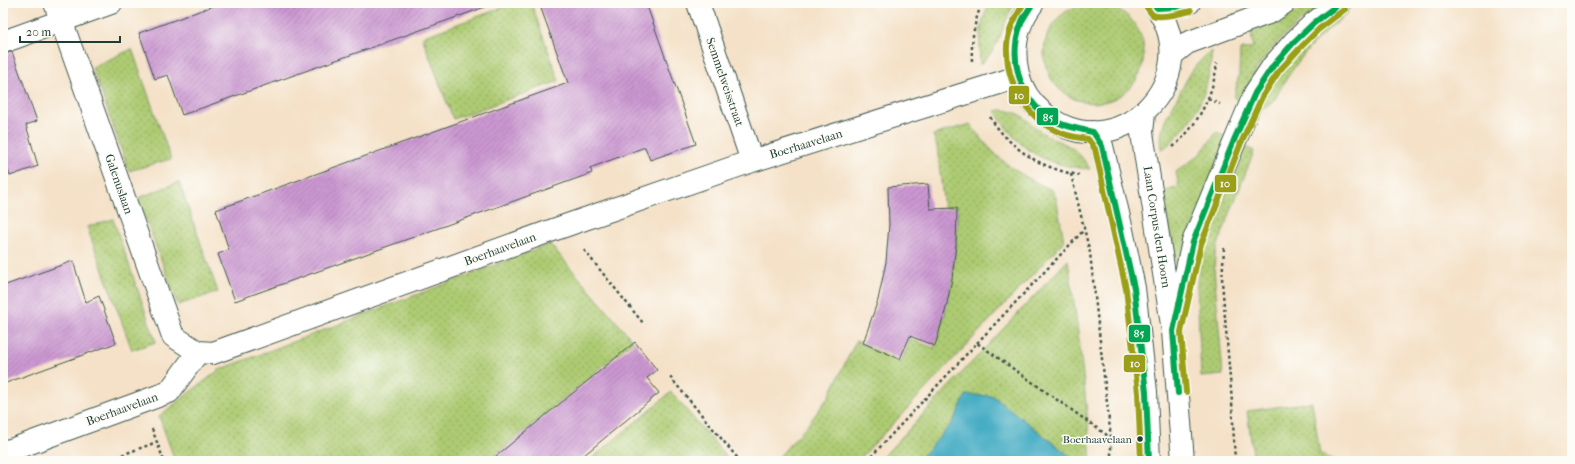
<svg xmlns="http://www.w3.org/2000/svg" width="1575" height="464" viewBox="0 0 1575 464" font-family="'IM FELL French Canon',serif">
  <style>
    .grass { fill: url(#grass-dots); stroke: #668453 }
    .water { fill: #46adc5; stroke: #32757c }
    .building { fill: url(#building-hatch) }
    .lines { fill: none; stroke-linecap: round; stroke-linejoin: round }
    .minor-casing { stroke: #3f564a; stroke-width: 24 }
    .major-casing { stroke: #3f564a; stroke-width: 24 }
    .path { stroke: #3f564a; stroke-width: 2.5; stroke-dasharray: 3 3; stroke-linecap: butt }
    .minor { stroke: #fff; stroke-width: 22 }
    .major { stroke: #fff; stroke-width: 22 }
    .bus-1-casing { stroke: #fdfcf7; stroke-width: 9 }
    .bus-2-casing { stroke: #fdfcf7; stroke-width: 9 }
    .bus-1 { stroke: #00a651; stroke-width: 6 }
    .bus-2 { stroke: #9a9f17; stroke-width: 6 }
    .bus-dot { fill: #1f3d34; stroke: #fdfcf7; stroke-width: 1.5 }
    .labels { text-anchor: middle; stroke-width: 3; stroke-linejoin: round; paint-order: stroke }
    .bus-label { font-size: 11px; fill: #1f3d34; stroke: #fdfcf7; text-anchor: end }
    .street-label { font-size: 12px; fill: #1f3d34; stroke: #fdfcf7 }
    .line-badge { stroke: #fdfcf7; stroke-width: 1.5 }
    .badge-label { font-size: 11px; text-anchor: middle; font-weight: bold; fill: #fff }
  </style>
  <defs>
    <pattern id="grass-dots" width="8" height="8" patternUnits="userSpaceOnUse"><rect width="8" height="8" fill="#adcb72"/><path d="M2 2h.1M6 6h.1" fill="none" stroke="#8ca65e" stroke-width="1.8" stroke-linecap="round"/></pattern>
    <pattern id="building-hatch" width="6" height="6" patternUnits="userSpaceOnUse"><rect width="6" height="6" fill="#cb97d1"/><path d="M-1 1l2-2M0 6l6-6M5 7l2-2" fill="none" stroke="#a47caa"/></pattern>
  </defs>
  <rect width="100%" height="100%" fill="#fdfcf7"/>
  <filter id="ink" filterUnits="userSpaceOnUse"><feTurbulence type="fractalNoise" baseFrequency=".025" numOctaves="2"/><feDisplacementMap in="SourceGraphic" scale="8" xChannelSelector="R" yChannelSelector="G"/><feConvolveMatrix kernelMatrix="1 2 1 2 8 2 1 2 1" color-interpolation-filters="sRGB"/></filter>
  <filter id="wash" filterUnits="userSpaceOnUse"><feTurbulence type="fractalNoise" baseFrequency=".012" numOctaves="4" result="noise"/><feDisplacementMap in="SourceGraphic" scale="16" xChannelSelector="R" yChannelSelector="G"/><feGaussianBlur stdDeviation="0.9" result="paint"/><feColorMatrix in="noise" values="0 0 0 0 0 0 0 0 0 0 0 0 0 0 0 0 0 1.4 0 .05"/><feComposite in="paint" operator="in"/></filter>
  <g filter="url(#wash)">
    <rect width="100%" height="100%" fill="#f4e1c7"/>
    <!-- grass -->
    <path class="grass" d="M515,3H531L559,81L453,119L422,37Z
      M990,3H1015C1000,27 1003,44 980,65C979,44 979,22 990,3Z
      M1044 53a50 50 0 1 1 100 0a50 50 0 1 1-100 0Z
      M1315,4L1317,9C1292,27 1270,47 1254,73C1249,82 1245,92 1241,101L1234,98L1239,74L1240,50L1253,47L1251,32Z
      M1346,9L1348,13C1316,38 1297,59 1277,95C1273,103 1268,108 1258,108L1275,80L1294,54Z
      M132,49L171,159L129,171L92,67Z
      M1212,51C1208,96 1196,121 1162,150C1159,124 1166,119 1177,98C1188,78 1192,65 1212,51Z
      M1002,110C1026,112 1027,123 1044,134C1051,139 1060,141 1067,145C1077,150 1084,159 1090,169C1045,166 1018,150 995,111Z
      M970,124C996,159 1013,172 1052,190L1056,197L1064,241L858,461H775L810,422L829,396L856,341L901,363L910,339L934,348C952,301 956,256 958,207H944L937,146L933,135Z
      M1217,132L1226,137L1180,262H1175L1163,192L1179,187L1176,172L1199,155Z
      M1242,145L1254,151L1219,242L1215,255L1214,269L1223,375L1201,377L1197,285L1201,249Z
      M179,182L218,292L178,305L138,198Z
      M113,219L156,342L132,350L87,227Z
      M550,244L633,341L488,461H175L159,416L219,370Z
      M1068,260C1078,327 1086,394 1091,461H1076L993,396L967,395L953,422L918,461H879Z
      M671,392L730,461H589Z
      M1312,402L1320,454L1336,461H1254L1247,411Z"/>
    <!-- water -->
    <path class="water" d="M966,395L993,396L1076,461H918L953,422Z"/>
    <g id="blocks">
      <!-- building -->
      <path class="building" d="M221,3H484L485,7L182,115L168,75L155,79L139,33Z
        M539,3H646L696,144L650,160L645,147L590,168L592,173L235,301L218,254L229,250L216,210L568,83Z
        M12,52L37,121L26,125L38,166L10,176L3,156V54Z
        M928,184L930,209L957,208L956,244L952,279L946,308L935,346L910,336L900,359L863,343L878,300L886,262L889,225L888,187Z
        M73,261L86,302L99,296L116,343L3,384V286Z
        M635,342L657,370L647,378L659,393L577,461H490Z"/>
    </g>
  </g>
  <g filter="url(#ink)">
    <use href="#blocks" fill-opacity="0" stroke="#3f564a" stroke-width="1"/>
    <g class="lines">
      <defs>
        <path id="minor" d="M55,3L173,336L198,352L213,353L553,230L752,161L1018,77
          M698,3L752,161
          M1157,8L1175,7L1189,3
          M3,42L111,3
          M1172,55L1187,43L1271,12L1284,3
          M3,450L8,451L169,392L198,352"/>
        <path id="major" d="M1033,3C1017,24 1012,49 1018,74C1022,90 1030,102 1042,112C1113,175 1213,78 1153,3
          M1144,113L1142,133L1173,331L1183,461
          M1093,132L1102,146L1122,230L1134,288L1146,392L1149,461
          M1173,331L1193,242L1255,93L1273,66L1294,42L1314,23L1340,3"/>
      </defs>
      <!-- minor casing -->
      <use href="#minor" class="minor-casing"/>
      <!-- major casing -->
      <use href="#major" class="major-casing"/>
      <!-- path -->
      <path class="path" d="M972,61C971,41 974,22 982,3
        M1208,99L1220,104
        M990,117C1010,149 1042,169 1079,175
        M1173,147C1198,125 1213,96 1217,63
        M1071,174L1090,253L1111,438V461
        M1224,248L1222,281L1232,402L1235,461
        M584,250L643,323
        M977,343L1084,230
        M670,377L740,461
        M152,429L164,461
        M105,461L157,442
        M867,461L977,343L1111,438"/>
      <!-- minor -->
      <use href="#minor" class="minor"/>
      <!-- major -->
      <use href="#major" class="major"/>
      <defs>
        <path id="bus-1" d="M1033,3C1029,10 1023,17 1021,24C1008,58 1019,97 1049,118C1062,126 1078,129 1093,132L1102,146L1134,288L1146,392L1149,461
          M1153,3L1157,8L1175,7L1189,3
          M1178,393L1173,331L1193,242L1234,140L1255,93L1273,66L1294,42L1314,23L1340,3"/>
        <path id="bus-2" d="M1024,3C1016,16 1008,30 1007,45C1005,85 1029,123 1067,135C1074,137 1081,138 1088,139L1095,149L1126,289L1138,393L1141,461
          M1147,8C1149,10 1151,14 1153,15C1161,19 1183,13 1191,11
          M1186,392L1181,332L1201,244L1241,143L1262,97L1279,71L1300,48L1319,29L1345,9"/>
      </defs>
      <!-- bus-1 casing -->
      <use href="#bus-1" class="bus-1-casing"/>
      <!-- bus-2 casing -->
      <use href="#bus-2" class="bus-2-casing"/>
      <!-- bus-1 -->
      <use href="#bus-1" class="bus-1"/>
      <!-- bus-2 -->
      <use href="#bus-2" class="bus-2"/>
    </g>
  </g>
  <!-- markers -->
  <circle class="bus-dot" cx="1140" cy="439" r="3.5"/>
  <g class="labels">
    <!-- bus labels -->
    <g class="bus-label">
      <text x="1132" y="443">Boerhaavelaan</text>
    </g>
    <!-- street labels -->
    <g class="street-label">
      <text transform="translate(725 82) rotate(71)" y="4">Semmelweisstraat</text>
      <text transform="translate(806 144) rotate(-17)" y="4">Boerhaavelaan</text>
      <text transform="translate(119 184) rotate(71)" y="4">Galenuslaan</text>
      <text transform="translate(1157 227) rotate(81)" y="4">Laan Corpus den Hoorn</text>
      <text transform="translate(500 249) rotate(-20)" y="4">Boerhaavelaan</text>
      <text transform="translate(122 409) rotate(-20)" y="4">Boerhaavelaan</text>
    </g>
  </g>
  <g class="line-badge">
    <rect x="1008" y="85" width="22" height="20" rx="4" fill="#9a9f17"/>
    <rect x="1036" y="107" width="23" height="19" rx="4" fill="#00a651"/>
    <rect x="1214" y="174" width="23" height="19" rx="4" fill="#9a9f17"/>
    <rect x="1128" y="324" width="23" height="19" rx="4" fill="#00a651"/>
    <rect x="1123" y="354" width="23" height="19" rx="4" fill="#9a9f17"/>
  </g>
  <g class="badge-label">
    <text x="1019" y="99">10</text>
    <text x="1048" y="121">85</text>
    <text x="1225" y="187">10</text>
    <text x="1139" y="337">85</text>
    <text x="1135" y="367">10</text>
  </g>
  <!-- margin -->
  <rect width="1575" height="464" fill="none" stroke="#fdfcf7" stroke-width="16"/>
  <!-- scale -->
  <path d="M20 36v6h100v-6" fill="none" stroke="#1f3d34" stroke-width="2"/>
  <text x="26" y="36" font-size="12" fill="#1f3d34" stroke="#fdfcf7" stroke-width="3" paint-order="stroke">20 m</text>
</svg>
